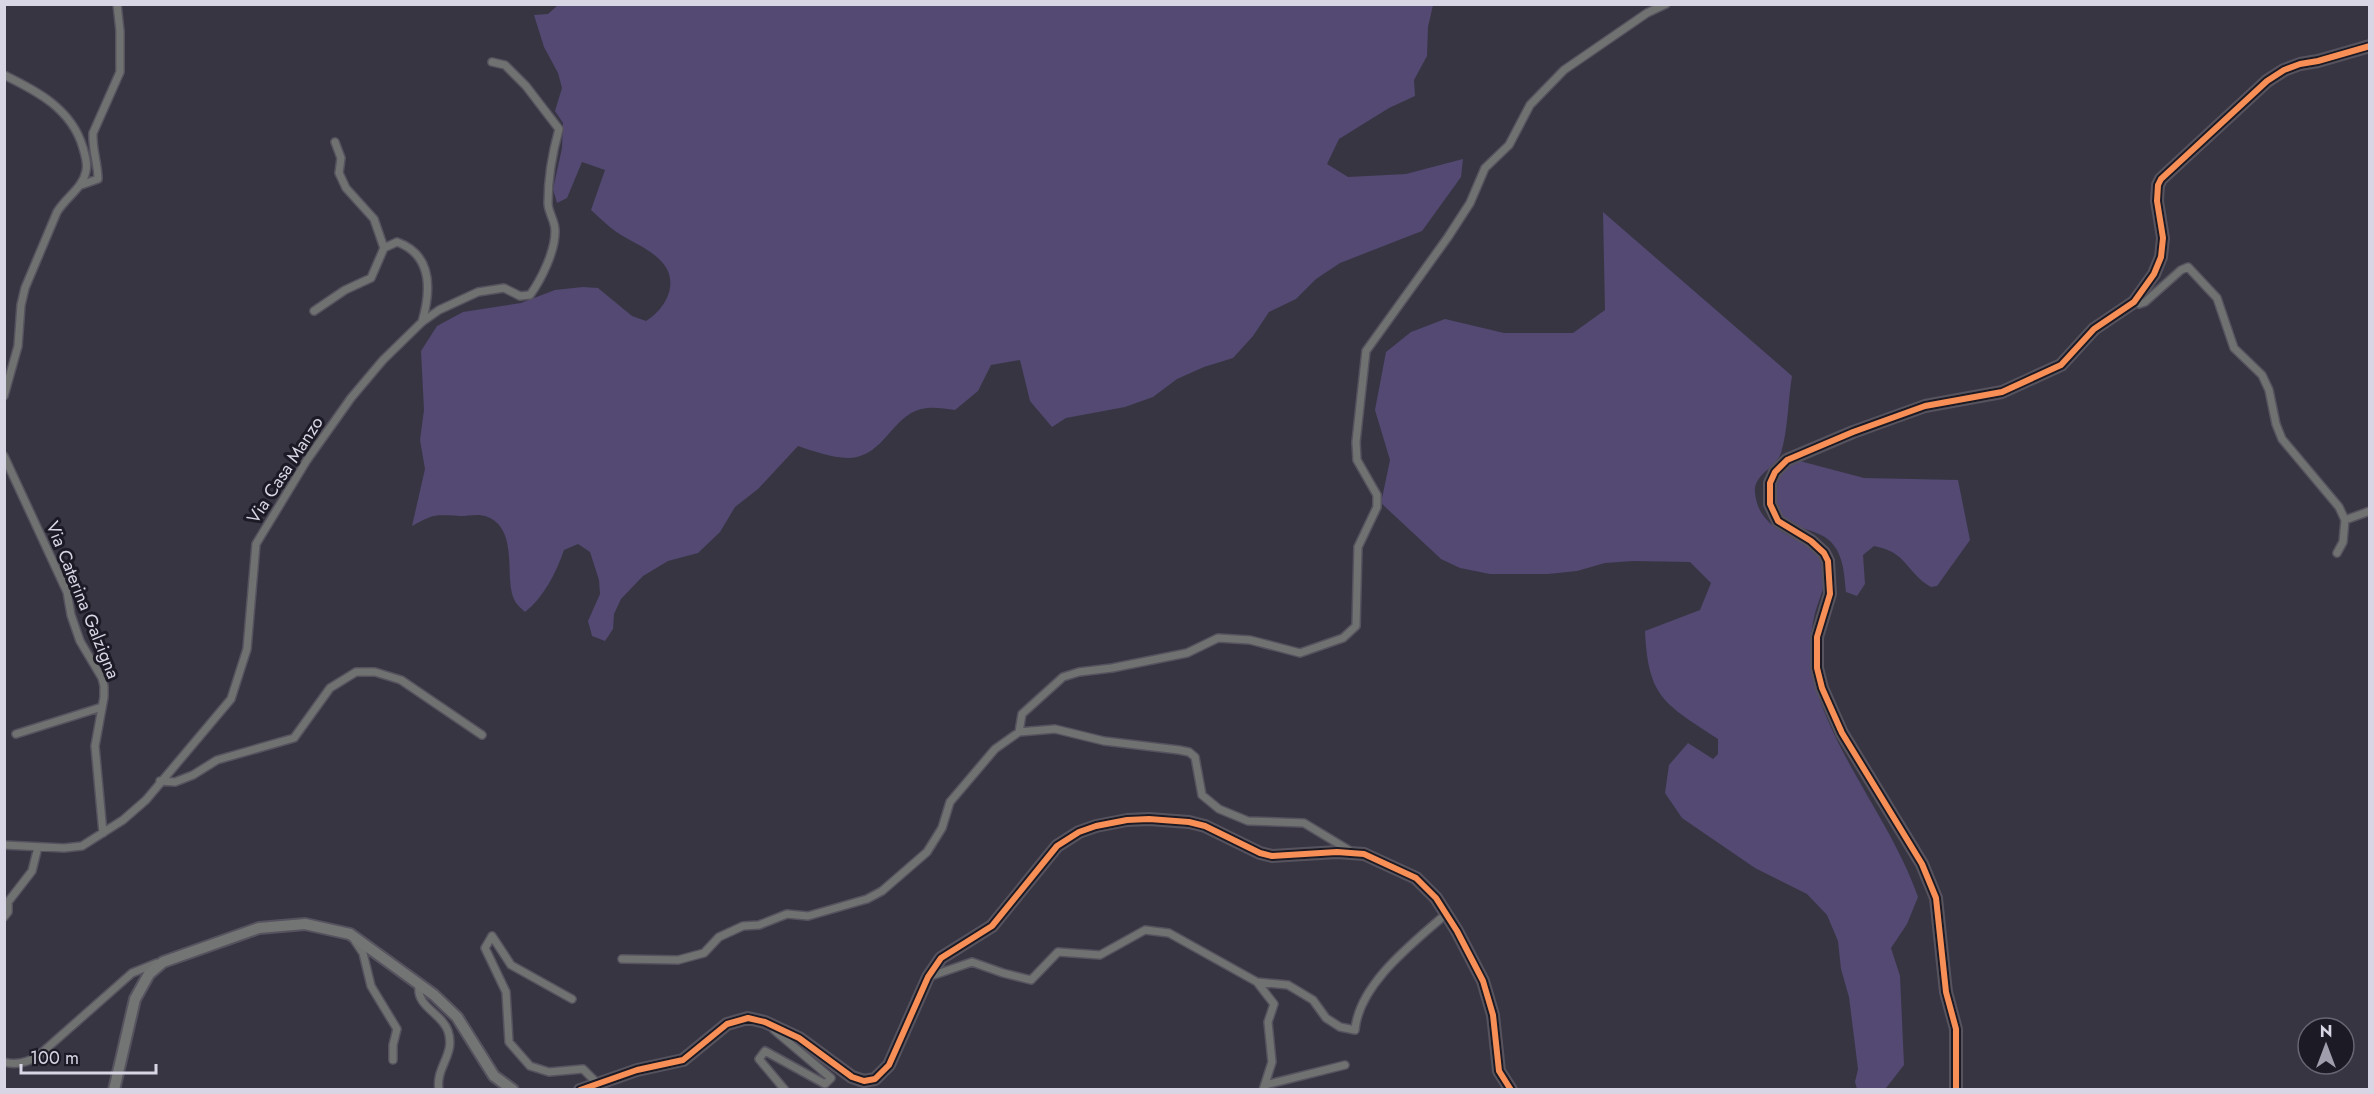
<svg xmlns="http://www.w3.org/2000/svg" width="2374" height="1094" viewBox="0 0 2374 1094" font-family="Jost,sans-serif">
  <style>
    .green { fill: #534972 }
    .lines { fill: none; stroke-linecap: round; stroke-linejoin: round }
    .street-casing { stroke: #56535f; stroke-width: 10 }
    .secondary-casing { stroke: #56535f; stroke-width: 14 }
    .street { stroke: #707271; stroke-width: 7 }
    .secondary { stroke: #737575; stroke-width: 10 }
    .cycleway-casing { stroke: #1c1a25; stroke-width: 10 }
    .cycleway { stroke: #f78f57; stroke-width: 6 }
    .labels { text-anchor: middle; stroke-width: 6; stroke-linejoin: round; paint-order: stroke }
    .street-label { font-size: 18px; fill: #d8d5e5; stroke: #1c1a25 }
  </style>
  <rect width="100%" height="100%" fill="#383543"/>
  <!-- green -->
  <path class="green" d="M558,5H1433L1428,27L1427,56L1414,80L1415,96L1389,108L1339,139L1327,164L1348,177L1406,174L1463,159L1461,177L1422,231L1340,263L1316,279L1296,299L1269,312L1253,336L1233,358L1204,367L1177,379L1153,397L1125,407L1066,418L1052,427L1030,401L1020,360L991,365L978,391L955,410C946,409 936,407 927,408C895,411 887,450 857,457C840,461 813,451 798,446L758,489L735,507L720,532L698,553L668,561L643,576L621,599L614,614L613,629L605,641L592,636L588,621L600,594L599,580L590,552L578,544L564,550C556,573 544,597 525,612C522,609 517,605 515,601C503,580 520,531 488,517C478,513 470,516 460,516C434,515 436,513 412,526L425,469L420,440L424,410L421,351L437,326L463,312L521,303L555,290L583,287L598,288L632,316L646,321C668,307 681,279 659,259C647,247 629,241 615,231C607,225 599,217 591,210L605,170L582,162L567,198L557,203L553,189L562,148L563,123L555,111L562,88L558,73L544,47L534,15L548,14Z
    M1603,212L1792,376C1788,400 1788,430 1781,453C1776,468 1753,474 1755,493C1760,540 1814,533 1823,566C1829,585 1817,600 1814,618C1810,635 1809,660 1813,677C1833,756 1891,820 1918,897L1907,924L1891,948L1900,976L1904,1065L1886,1088L1882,1089H1857L1855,1082L1858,1069L1849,997L1841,969L1838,941L1827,915L1807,894L1755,868L1682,818L1665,793L1669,765L1688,743L1713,759L1718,754V739C1665,704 1648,698 1645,631L1700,610L1711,583L1690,562L1633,561L1605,563L1577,571L1548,574H1490L1460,568L1441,559L1381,503L1390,460L1375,410L1386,352L1411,332L1445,319L1504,333H1573L1605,310Z
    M1796,460L1864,478L1958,480L1970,540L1937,586L1931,587C1904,571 1909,553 1874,546L1863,555L1865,584L1857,596L1846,592C1844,574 1844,555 1830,541C1818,530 1800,530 1788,521C1773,511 1771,486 1781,471C1784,466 1791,463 1796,460Z"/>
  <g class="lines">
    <defs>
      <path id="street" d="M4,75C37,91 72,109 83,148C85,155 88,163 86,171C83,188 66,197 57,212L25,288L21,305L18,346L4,396
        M81,185L98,179C98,164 92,149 93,133L120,72V31L117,4
        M384,248L397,242C433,255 431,291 422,322
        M2134,302L2139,304L2145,302L2181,270L2188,267L2217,298L2234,348L2262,375L2269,390L2276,424L2282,439L2339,507L2345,520L2370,511
        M314,311L345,290L371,278L384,248L374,219L346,188L339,173L341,158L335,142
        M4,456L67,592L71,615L80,641L102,678L104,686V697L95,746L103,833
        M2337,553L2343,542L2345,520
        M1019,732L1022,714L1063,677L1079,672L1112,668L1187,653L1218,638L1250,640L1300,653L1343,638L1356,626L1358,547L1377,507V495L1357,460L1356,442L1366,351L1448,237L1470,203L1485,168L1509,145L1530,105L1564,70L1647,13L1666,4
        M16,734L102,707
        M160,781L175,782L193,775L217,760L294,738L330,688L356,672H375L401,680L482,735
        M4,845L64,848L82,846L123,820L146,800L231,699L247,649L256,544L307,460L351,398L383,360L422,322L439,310L478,292L504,288L520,296L530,295C541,280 556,250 555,230C555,221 548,212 548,203C548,177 552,154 559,129L526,86L505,65L492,62
        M4,917L8,912V902L32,871L38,847
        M355,941L363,953L371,986L397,1029L393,1045V1060
        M622,959L678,960L704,953L719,937L743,926L759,925L787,914L808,916L867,899L882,891L927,852L942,828L950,802L995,749L1019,732L1055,729L1104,741L1179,750L1189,752L1195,757L1202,795L1219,809L1248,821L1304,823L1352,852
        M928,977L972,962L1003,973L1031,980L1058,952L1100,955L1145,930L1169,933L1257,982L1274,1004L1268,1022L1272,1062L1263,1090
        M1257,982L1288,985L1313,1000L1326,1018L1340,1027L1355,1030C1359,984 1413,943 1446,914
        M419,986C416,1007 442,1013 448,1031C456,1055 435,1067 439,1090
        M572,999L511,965L492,936L485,948L506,992L509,1042L530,1066L549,1072L583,1069L597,1083
        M774,1030L831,1078L825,1084L765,1051L759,1059L785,1090
        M4,1062C17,1066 28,1062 38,1056L132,973L157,963
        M1265,1085L1345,1065"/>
      <path id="secondary" d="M114,1090L135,999L149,974L163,962L259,928L305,924L350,934L434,995L457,1017L494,1076L513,1090
        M580,1090L637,1070L683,1060L727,1024L748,1018L765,1022L799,1038L852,1077L864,1081L875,1079L889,1065L928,977L941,958L992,926L1057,846L1079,832L1096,826L1127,820L1149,819L1189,822L1205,826L1260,853L1272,856L1337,852L1364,854L1416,878L1436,898L1457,931L1483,981L1493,1015L1499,1071L1511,1090
        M1956,1090V1029L1946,992L1936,898L1922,864L1842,733L1822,688L1817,668V637L1830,594L1828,561L1824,553L1811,541L1778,521L1770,504V483L1775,472L1787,460L1853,432L1925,406L2002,392L2061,365L2094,329L2134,302L2154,274L2161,257L2163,238L2157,201L2158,185L2161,179L2267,81L2284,70L2300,64L2318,61L2370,46"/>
    </defs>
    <!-- street casing -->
    <use href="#street" class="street-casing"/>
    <!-- secondary casing -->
    <use href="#secondary" class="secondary-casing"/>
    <!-- street -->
    <use href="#street" class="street"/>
    <!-- secondary -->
    <use href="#secondary" class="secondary"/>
    <defs>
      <path id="cycleway" d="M580,1090L637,1070L683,1060L727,1024L748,1018L765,1022L799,1038L852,1077L864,1081L875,1079L889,1065L928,977L941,958L992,926L1057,846L1079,832L1096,826L1127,820L1149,819L1189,822L1205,826L1260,853L1272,856L1337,852L1364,854L1416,878L1436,898L1457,931L1483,981L1493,1015L1499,1071L1511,1090
        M1956,1090V1029L1946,992L1936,898L1922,864L1842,733L1822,688L1817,668V637L1830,594L1828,561L1824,553L1811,541L1778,521L1770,504V483L1775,472L1787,460L1853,432L1925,406L2002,392L2061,365L2094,329L2134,302L2154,274L2161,257L2163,238L2157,201L2158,185L2161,179L2267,81L2284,70L2300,64L2318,61L2370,46"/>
    </defs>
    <!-- cycleway casing -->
    <use href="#cycleway" class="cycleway-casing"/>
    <!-- cycleway -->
    <use href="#cycleway" class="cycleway"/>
  </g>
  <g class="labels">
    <!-- street labels -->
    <g class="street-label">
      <text transform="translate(285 470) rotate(-57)" y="6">Via Casa Manzo</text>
      <text transform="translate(83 600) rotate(68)" y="6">Via Caterina Galzigna</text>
    </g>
  </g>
  <!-- border -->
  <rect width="2374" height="1094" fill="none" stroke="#d8d5e5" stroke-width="12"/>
  <!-- north arrow -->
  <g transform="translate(2326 1046)"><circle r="28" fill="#1c1a25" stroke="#676572" stroke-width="1.5"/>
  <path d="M0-4.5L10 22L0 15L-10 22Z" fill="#a09dac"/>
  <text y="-9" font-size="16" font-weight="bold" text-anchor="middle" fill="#d8d5e5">N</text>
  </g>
  <!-- scale -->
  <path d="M21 1064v9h135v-9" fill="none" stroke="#d8d5e5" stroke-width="3"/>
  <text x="30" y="1064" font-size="18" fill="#d8d5e5" stroke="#1c1a25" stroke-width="4.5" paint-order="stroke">100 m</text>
</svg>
